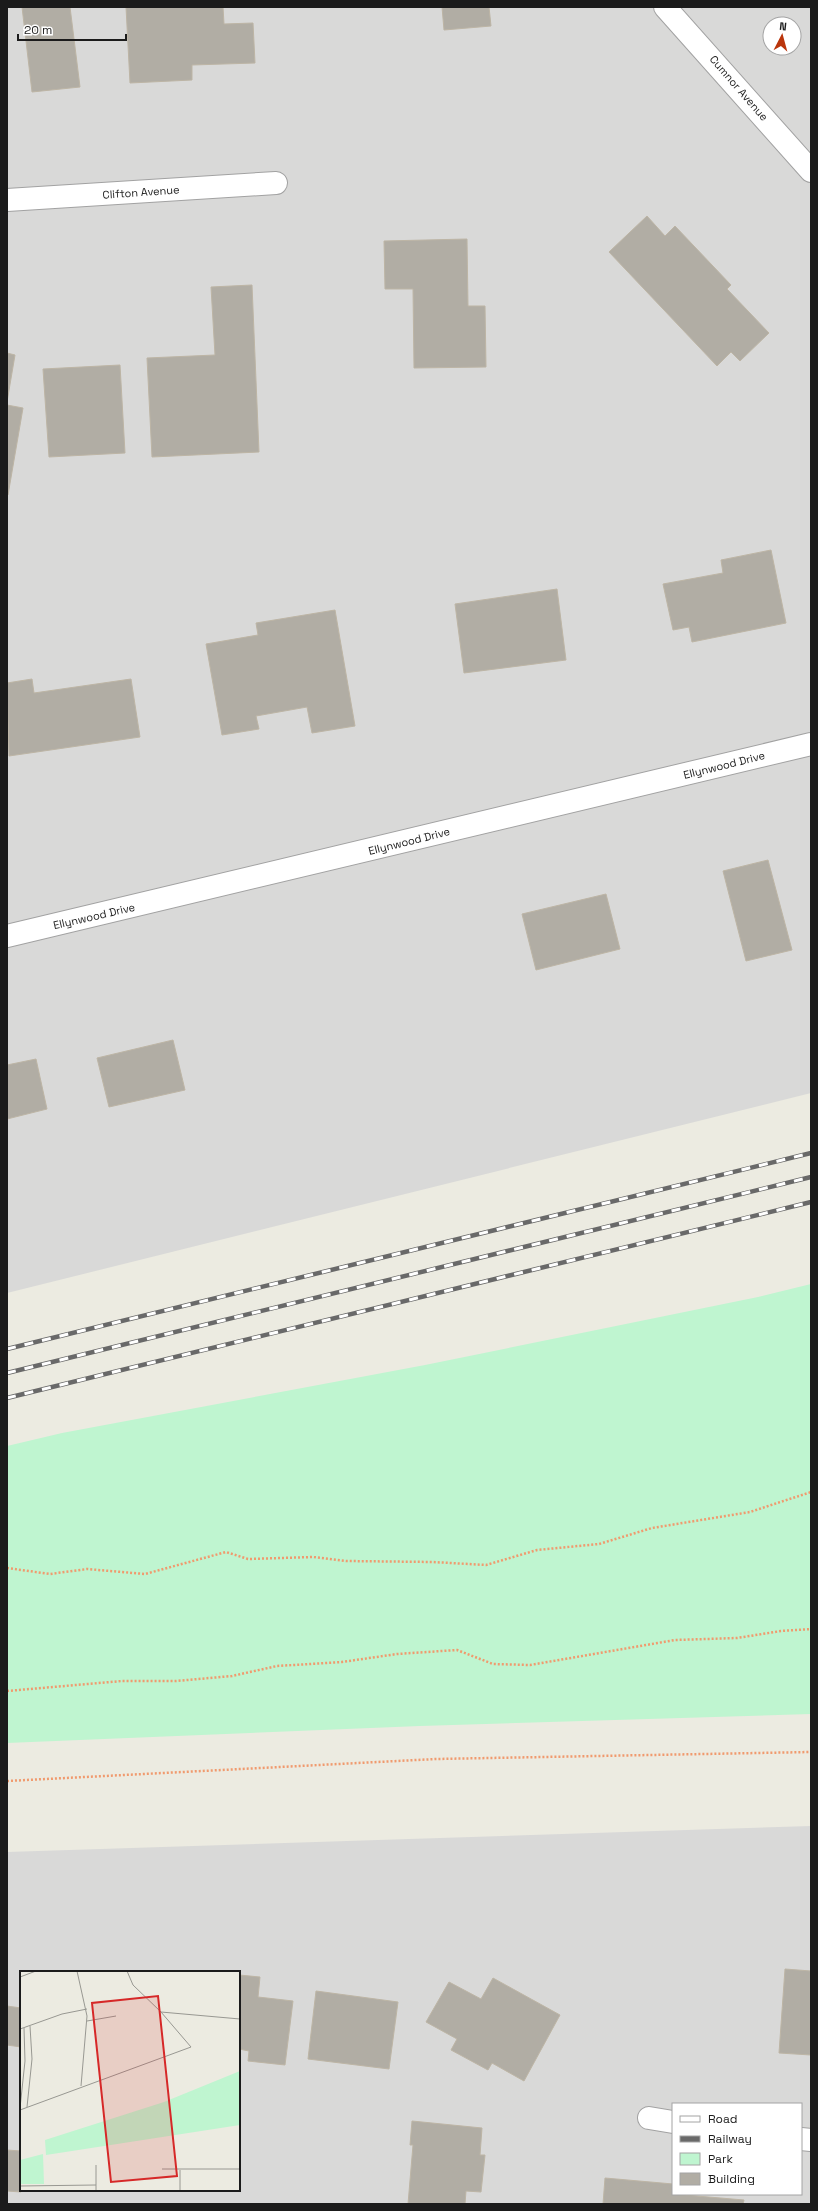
<svg xmlns="http://www.w3.org/2000/svg" width="818" height="2211" viewBox="0 0 818 2211" font-family="'Space Grotesk',sans-serif">
  <style>
    .residential { fill: #d9d9d8; fill-rule: evenodd }
    .park { fill: #bff5d0 }
    .building { fill: #b1ada4; stroke: #bdb5a5 }
    .lines { fill: none; stroke-linecap: round; stroke-linejoin: round }
    .street-casing { stroke: #a2a2a2; stroke-width: 24 }
    .path { stroke: #f09a6e; stroke-width: 2.5; stroke-dasharray: 2 2; stroke-linecap: butt }
    .street { stroke: #fff; stroke-width: 22 }
    .rail-casing { stroke: #696969; stroke-width: 4.5 }
    .rail { stroke: #fff; stroke-width: 3; stroke-dasharray: 9; stroke-linecap: butt }
    .labels { text-anchor: middle; stroke-width: 3; stroke-linejoin: round; paint-order: stroke }
    .street-label { font-size: 11px; fill: #1b1b1b; stroke: #fff }
    .inset-road { fill: none; stroke: #989892; stroke-width: 1 }
    .view { fill: #d62828; fill-opacity: 0.15; stroke: #d62828; stroke-width: 2 }
    .inset-edge { fill: none; stroke: #1b1b1b; stroke-width: 2 }
  </style>
  <rect width="100%" height="100%" fill="#ecebe1"/>
  <!-- residential -->
  <path class="residential" d="M7,7H811V1093L7,1293ZM770,24H794V48H770Z
    M811,1826V2204H7V1852ZM21,1972H239V2190H21ZM673,2104H801V2194H673Z"/>
  <!-- park -->
  <path class="park" d="M811,1284V1714L420,1726L7,1743V1446L62,1433L425,1365L758,1297Z"/>
  <!-- building -->
  <path class="building" d="M22,7H70L80,87L32,92Z
    M126,7H223L224,24L253,23L255,63L192,65V80L130,83Z
    M442,7H489L491,26L444,30Z
    M647,216L665,236L675,226L731,285L727,289L769,333L740,361L731,352L717,366L609,252Z
    M467,239L468,306H485L486,367L414,368L413,289H385L384,241Z
    M252,285L259,452L152,457L147,358L215,355L211,287Z
    M7,353L15,355L7,402Z
    M120,365L125,453L49,457L43,369Z
    M7,405L23,408L8,495H7Z
    M771,550L786,623L692,642L689,627L673,630L663,584L723,573L721,560Z
    M557,589L566,660L464,673L455,604Z
    M335,610L355,726L312,733L307,707L256,716L259,729L222,735L206,644L258,635L256,623Z
    M32,679L34,693L131,679L140,737L9,756L7,683Z
    M768,860L792,950L746,961L723,871Z
    M606,894L620,949L536,970L522,914Z
    M173,1040L185,1090L109,1107L97,1058Z
    M36,1059L47,1109L7,1119V1065Z
    M785,1969L811,1971V2055L779,2053Z
    M239,1975L260,1977L258,1997L293,2001L285,2065L248,2061L249,2051L239,2049Z
    M493,1978L560,2015L524,2081L492,2063L488,2070L451,2050L457,2039L426,2022L449,1982L481,1999Z
    M316,1991L398,2002L389,2069L308,2059Z
    M7,2006L21,2008V2047L7,2045Z
    M412,2121L482,2128L480,2155H485L481,2192L466,2191L465,2204H408L413,2145H410Z
    M7,2150L21,2151V2192L7,2191Z
    M605,2178L673,2184V2194L744,2200L743,2204H603Z"/>
  <g class="lines">
    <defs>
      <path id="street" d="M665,7L811,171
        M7,200L276,183
        M7,936L811,744
        M649,2118L673,2122
        M801,2139L811,2140"/>
    </defs>
    <!-- street casing -->
    <use href="#street" class="street-casing"/>
    <!-- path -->
    <path class="path" d="M7,1568L50,1574L87,1569L145,1574L226,1552L248,1559L313,1557L346,1561L433,1562L486,1565L537,1550L599,1544L652,1528L750,1512L811,1492
      M7,1691L122,1681H176L232,1676L277,1666L342,1662L397,1654L457,1650L493,1664L530,1665L675,1640L737,1638L781,1631L811,1629
      M7,1781L436,1759L811,1752"/>
    <!-- street -->
    <use href="#street" class="street"/>
    <defs>
      <path id="rail" d="M7,1349L811,1153
        M7,1373L811,1177
        M7,1398L811,1202"/>
    </defs>
    <!-- rail casing -->
    <use href="#rail" class="rail-casing"/>
    <!-- rail -->
    <use href="#rail" class="rail"/>
  </g>
  <g class="labels">
    <!-- street labels -->
    <g class="street-label">
      <text transform="translate(739 88) rotate(49)" y="4">Cumnor Avenue</text>
      <text transform="translate(141 192) rotate(-4)" y="4">Clifton Avenue</text>
      <text transform="translate(724 765) rotate(-14)" y="4">Ellynwood Drive</text>
      <text transform="translate(409 841) rotate(-14)" y="4">Ellynwood Drive</text>
      <text transform="translate(94 916) rotate(-13)" y="4">Ellynwood Drive</text>
    </g>
  </g>
  <!-- overview -->
  <g transform="translate(20 1971)">
    <rect width="220" height="220" fill="#ecebe1"/>
    <path d="M220,100V154L26,184L25,169L144,131ZM23,183L24,213H0V189Z" fill="#bff5d0"/>
    <path class="inset-road" d="M57,0L67,45L61,115M0,6L16,0M141,41L220,48M67,50L96,45M0,58L42,43L67,38M7,136L12,88L10,55M0,137L5,90L4,57M0,139L171,76L141,41L113,14L107,0M76,194V220M142,198H220M160,199V220M0,215L76,214"/>
    <path class="view" d="M138,25L157,205L91,211L72,32Z"/>
    <rect width="220" height="220" class="inset-edge"/>
  </g>
  <!-- border -->
  <rect width="818" height="2211" fill="none" stroke="#1b1b1b" stroke-width="16"/>
  <!-- legend -->
  <rect x="672" y="2103" width="130" height="92" fill="#ffffff" stroke="#a4a4a4"/>
  <rect x="680" y="2116" width="20" height="6" fill="#ffffff" stroke="#a4a4a4"/>
  <text x="708" y="2123" font-size="12" fill="#1b1b1b">Road</text>
  <rect x="680" y="2136" width="20" height="6" fill="#696969" stroke="#a4a4a4"/>
  <text x="708" y="2143" font-size="12" fill="#1b1b1b">Railway</text>
  <rect x="680" y="2153" width="20" height="12" fill="#bff5d0" stroke="#a4a4a4"/>
  <text x="708" y="2163" font-size="12" fill="#1b1b1b">Park</text>
  <rect x="680" y="2173" width="20" height="12" fill="#b1ada4" stroke="#a4a4a4"/>
  <text x="708" y="2183" font-size="12" fill="#1b1b1b">Building</text>
  <!-- north arrow -->
  <g transform="translate(782 36) rotate(6)"><circle r="19" fill="#ffffff" stroke="#a4a4a4"/>
  <path d="M0-3L7 15L0 10L-7 15Z" fill="#ba350c"/>
  <text y="-6" font-size="11" font-weight="bold" text-anchor="middle" fill="#1b1b1b">N</text>
  </g>
  <!-- scale -->
  <path d="M18 34v6h108v-6" fill="none" stroke="#1b1b1b" stroke-width="2"/>
  <text x="24" y="34" font-size="12" fill="#1b1b1b" stroke="#ffffff" stroke-width="3" paint-order="stroke">20 m</text>
</svg>
